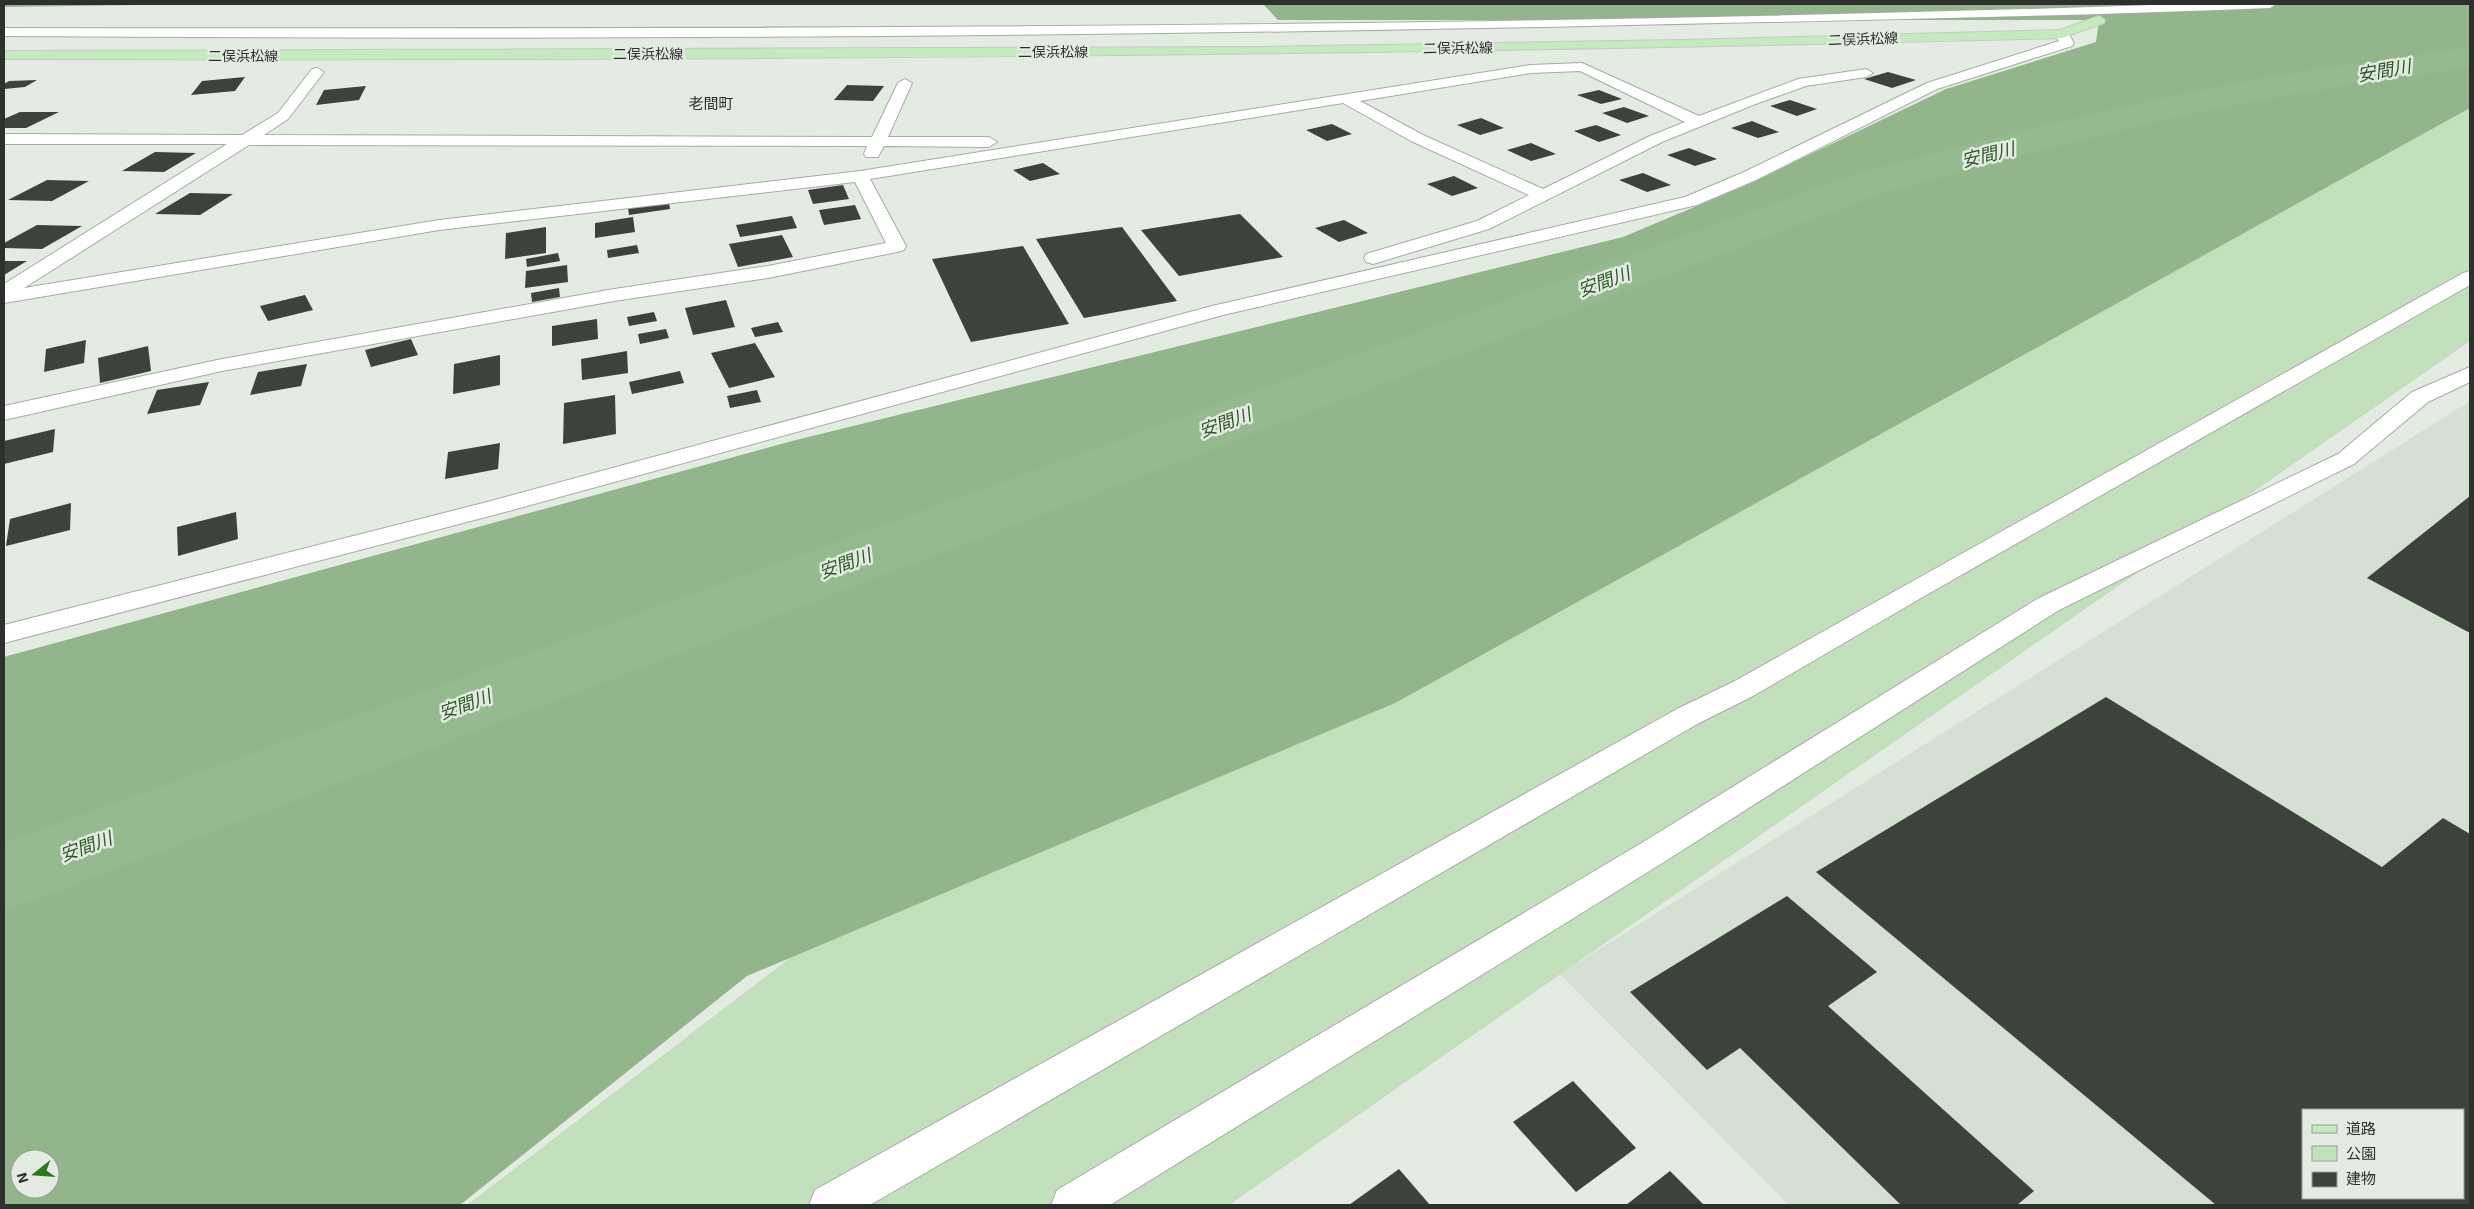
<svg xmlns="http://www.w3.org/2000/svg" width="2474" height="1209" viewBox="0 0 2474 1209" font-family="'Exo 2','Noto Sans JP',sans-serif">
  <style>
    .built { fill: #d4e0d2; fill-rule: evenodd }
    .green { fill: #c1e0bb }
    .forest { fill: #92b58c; fill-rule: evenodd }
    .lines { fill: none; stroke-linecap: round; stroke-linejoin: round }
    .river { fill: #96ba90; fill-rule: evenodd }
    .building { fill: #3d433c; fill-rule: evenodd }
    .minor-casing { stroke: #a5aca4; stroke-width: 2 }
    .major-casing { stroke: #c8c9c8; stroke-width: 2 }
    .minor { fill: #fff; fill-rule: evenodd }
    .major { fill: #c4ebbe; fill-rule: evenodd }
    .labels { text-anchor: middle; stroke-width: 5; stroke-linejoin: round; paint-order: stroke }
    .far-street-label { font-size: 14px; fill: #2d302c; stroke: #e3ebe2 }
    .far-neighbourhood-label { font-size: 15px; fill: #2d302c; stroke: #e3ebe2 }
    .water-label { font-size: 18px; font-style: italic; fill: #2a5922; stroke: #e3ebe2 }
  </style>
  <rect width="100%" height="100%" fill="#e3ebe2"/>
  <!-- built -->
  <path class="built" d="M2470,401V1205H1789L1560,974ZM2303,1110H2463V1198H2303Z"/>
  <!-- green -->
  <path class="green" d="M2470,108V341L1229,1205H467L790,958L1724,521Z"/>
  <!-- forest -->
  <path class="forest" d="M4,4H201L4,7Z
    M1263,4H2470V108L1395,703L747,976L460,1205H4V657L792,441L1623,237L1742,187L1946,89L2096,42L2099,20H1278ZM20,1159H50V1189H20Z"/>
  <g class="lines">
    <!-- river -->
    <path class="river" d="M2470,47V67C2376,82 2280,94 2186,115C2081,139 1977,166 1874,196L34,900L4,910V843L1844,178C1957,146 2072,118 2186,93C2279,73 2375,61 2470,47Z"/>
  </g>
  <!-- building -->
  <path class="building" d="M1888,72L1916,80L1892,88L1864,79Z
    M245,77L235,91L191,95L202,81Z
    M37,80L25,87L4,89V84L9,81Z
    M847,85L884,86L873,101L834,100Z
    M366,86L359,100L316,105L324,90Z
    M1599,90L1622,99L1601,104L1577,95Z
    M1790,100L1817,109L1797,116L1770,106Z
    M1624,107L1649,116L1627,123L1602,113Z
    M20,112H59L26,128H4V119Z
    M1481,118L1504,128L1480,135L1457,125Z
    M1752,121L1779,132L1758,138L1731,128Z
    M1332,124L1352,134L1327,141L1306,130Z
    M1596,125L1621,135L1599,142L1574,131Z
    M1531,143L1556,154L1531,161L1507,150Z
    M1689,148L1717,159L1695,166L1667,155Z
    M155,152L196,153L164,172L122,171Z
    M1043,163L1060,174L1030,181L1013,170Z
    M1643,173L1671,185L1647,192L1619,180Z
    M1454,176L1478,188L1452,196L1427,184Z
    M47,180L89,181L52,201L8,200Z
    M843,185L849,199L813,204L808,190Z
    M190,193L233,194L200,215L155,214Z
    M669,202L670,209L629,215L628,208Z
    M855,205L861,219L824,225L819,210Z
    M1240,214L1283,257L1179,276L1141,230Z
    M792,216L797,228L740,237L736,225Z
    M633,217L635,232L595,238V223Z
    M1344,220L1368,233L1339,242L1315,228Z
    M37,225L82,226L42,249L4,248V243Z
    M546,227V253L505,259L506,233Z
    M1122,227L1177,301L1084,318L1036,239Z
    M782,235L793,257L738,267L729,244Z
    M637,245L639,253L608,258L607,250Z
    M1023,246L1069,324L971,342L932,259Z
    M558,253L560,261L527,267L526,259Z
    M4,261H27L4,275Z
    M567,265L568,282L525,288L526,271Z
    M559,288L560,297L532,302L531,293Z
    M305,295L313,310L268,321L260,306Z
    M726,300L735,327L693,335L685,308Z
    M654,312L657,321L629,326L627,317Z
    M597,319L598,339L552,346V326Z
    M778,322L783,332L755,337L751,328Z
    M666,329L669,338L640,344L638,334Z
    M411,339L418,355L371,367L365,350Z
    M86,340L84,363L44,372L46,349Z
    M755,343L775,377L729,388L711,353Z
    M148,346L151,371L100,383L98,358Z
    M627,351L628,373L582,380L581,359Z
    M500,355V385L453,394L454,364Z
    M307,364L301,386L250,395L258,372Z
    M680,371L684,383L632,394L629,382Z
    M209,382L200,405L147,414L157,390Z
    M757,390L761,402L730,408L727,396Z
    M615,395L616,434L563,444L564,403Z
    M55,429L53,452L4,464V441Z
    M500,443L498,469L445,479L448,452Z
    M2470,496V633L2367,578Z
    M71,503L70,530L6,546L10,519Z
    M236,512L238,539L178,556L177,527Z
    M2106,697L2382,867L2443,818L2470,834V1205H2216L1816,872ZM2303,1110H2463V1198H2303Z
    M1787,896L1877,972L1828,1006L2034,1191L2017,1205H1901L1740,1048L1707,1070L1630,992Z
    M1573,1081L1636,1148L1576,1192L1513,1122Z
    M1399,1169L1430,1205H1349Z
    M1670,1171L1704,1205H1626Z"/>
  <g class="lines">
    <defs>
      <path id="minor" d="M2184,4H2276L2270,8C2042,17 1815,21 1587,26C1059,37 531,40 4,36V28C731,29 1458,29 2184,4Z
        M2062,30L2067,31L2074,43L2072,46L1937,89L1756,180L1697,205L1223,315L505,512L4,643V625L487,502L1212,306L1685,197L1744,172L1927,83L2059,41L2055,34Z
        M1582,63L1699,116L1798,79L1866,69L1873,73L1866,77L1806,86L1753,105L1662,142L1489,229L1373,264L1366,262L1364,258L1366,254L1477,221L1529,195L1411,141L1343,103L870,179L906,246L904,250L897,252L768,278L614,301L222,371L4,420V406L222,359L614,289L768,266L886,243L855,182L439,230L4,303V284L227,144H4V134L242,135L278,113L312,69L317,68L324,72L288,119L264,135L872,137L898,83L905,79L912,83L888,137H989L997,142L989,147L884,146L878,157H866L864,154L867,146L249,145L24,288L439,220L860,171L1531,65ZM1580,71L1685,122L1650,136L1543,189L1423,135L1360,101L1531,73Z
        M2470,271V285L1921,598L1753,696L1699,723L870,1205H809L815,1190L1677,709L1733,682L2463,273Z
        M2470,367V382L2428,402L2354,464L2059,610L1664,862L1110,1205H1051L1057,1190L1640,844L2039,598L2338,454L2412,392Z"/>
      <path id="major" d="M2099,16L2105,20L2104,23L2062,38C1376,56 690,61 4,59V51L1256,47L1681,40L2060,30Z"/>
    </defs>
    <!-- minor casing -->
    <use href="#minor" class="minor-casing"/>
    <!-- major casing -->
    <use href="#major" class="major-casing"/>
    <!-- minor -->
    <use href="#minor" class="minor"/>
    <!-- major -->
    <use href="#major" class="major"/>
  </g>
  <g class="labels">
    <!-- far-street labels -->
    <g class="far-street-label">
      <text transform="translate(1863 39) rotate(-2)" y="5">二俣浜松線</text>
      <text transform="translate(1458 48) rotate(-1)" y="5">二俣浜松線</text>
      <text x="1053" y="57">二俣浜松線</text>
      <text x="648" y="59">二俣浜松線</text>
      <text x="243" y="61">二俣浜松線</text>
    </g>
    <!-- far-neighbourhood labels -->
    <g class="far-neighbourhood-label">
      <text x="711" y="109">老間町</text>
    </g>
    <!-- water labels -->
    <g class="water-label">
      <text transform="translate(2384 71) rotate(-10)" y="6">安間川</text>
      <text transform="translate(1988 155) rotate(-14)" y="6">安間川</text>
      <text transform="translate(1604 282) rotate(-20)" y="6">安間川</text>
      <text transform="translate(1225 423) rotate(-20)" y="6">安間川</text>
      <text transform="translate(845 564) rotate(-20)" y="6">安間川</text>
      <text transform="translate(465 705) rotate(-20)" y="6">安間川</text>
      <text transform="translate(86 847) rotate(-20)" y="6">安間川</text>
    </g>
  </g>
  <!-- border -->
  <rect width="2474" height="1209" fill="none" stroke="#2d302c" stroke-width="10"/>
  <!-- legend -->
  <rect x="2302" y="1109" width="162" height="90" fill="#e3ebe2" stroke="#9aa099"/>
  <rect x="2312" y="1125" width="25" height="8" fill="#c4ebbe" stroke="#9aa099"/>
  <text x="2346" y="1134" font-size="15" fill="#2d302c">道路</text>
  <rect x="2312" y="1146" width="25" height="15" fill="#c1e0bb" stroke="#9aa099"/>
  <text x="2346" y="1159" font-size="15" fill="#2d302c">公園</text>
  <rect x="2312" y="1172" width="25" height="15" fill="#3d433c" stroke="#9aa099"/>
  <text x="2346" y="1184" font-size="15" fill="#2d302c">建物</text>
  <!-- north arrow -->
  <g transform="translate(35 1174) rotate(253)"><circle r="24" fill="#e3ebe2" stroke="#9aa099"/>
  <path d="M0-4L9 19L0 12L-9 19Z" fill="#2b771e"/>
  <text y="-8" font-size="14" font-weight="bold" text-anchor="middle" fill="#2d302c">N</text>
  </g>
</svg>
